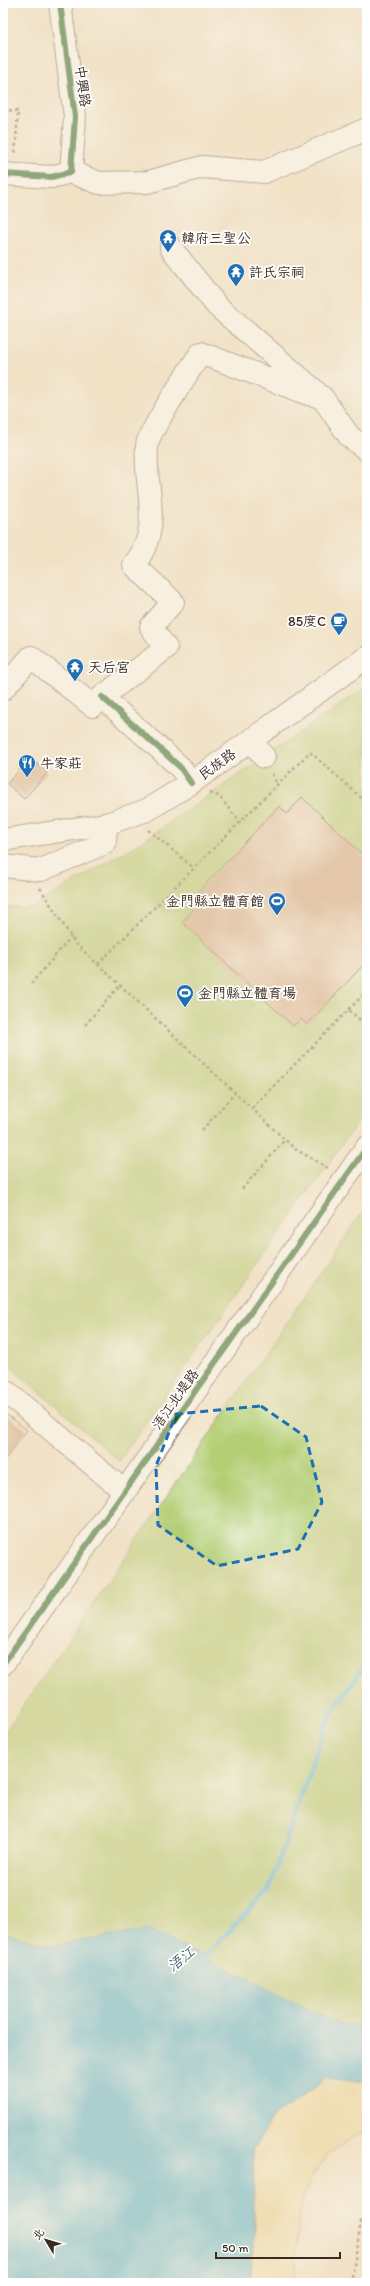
<svg xmlns="http://www.w3.org/2000/svg" width="370" height="2286" viewBox="0 0 370 2286" font-family="Itim,'LXGW WenKai TC',sans-serif">
  <style>
    .green { fill: #b4ce73; stroke: #787c48 }
    .sand { fill: #eeda9e; stroke: #94825e }
    .water { fill: #59b7d7; stroke: #4a707a }
    .lines { fill: none; stroke-linecap: round; stroke-linejoin: round }
    .stream { stroke: #59b7d7; stroke-width: 5 }
    .building { fill: #d4a483 }
    .minor-casing { stroke: #7b6a59; stroke-width: 24 }
    .major-casing { stroke: #7b6a59; stroke-width: 24 }
    .path { stroke: #7b6a59; stroke-width: 2.5; stroke-dasharray: 3 3; stroke-linecap: butt }
    .minor { stroke: #fff; stroke-width: 22 }
    .major { stroke: #fff; stroke-width: 22 }
    .cycleway-casing { stroke: #fff; stroke-width: 8 }
    .cycleway { stroke: #1b5e20; stroke-width: 6 }
    .marked { fill: none; stroke: #1f6fb2; stroke-width: 3; stroke-dasharray: 8 5; stroke-linejoin: round }
    .labels { text-anchor: middle; stroke-width: 3.5; stroke-linejoin: round; paint-order: stroke }
    .street-label { font-size: 14px; fill: #3b2a1e; stroke: #fff }
    .poi-label { font-size: 14px; fill: #3b2a1e; stroke: #fff; text-anchor: start }
    .water-label { font-size: 15px; font-style: italic; fill: #476268; stroke: #fff }
  </style>
  <rect width="100%" height="100%" fill="#fff"/>
  <filter id="ink" filterUnits="userSpaceOnUse"><feTurbulence type="fractalNoise" baseFrequency=".025" numOctaves="2"/><feDisplacementMap in="SourceGraphic" scale="8" xChannelSelector="R" yChannelSelector="G"/><feConvolveMatrix kernelMatrix="1 2 1 2 8 2 1 2 1" color-interpolation-filters="sRGB"/></filter>
  <filter id="wash" filterUnits="userSpaceOnUse"><feTurbulence type="fractalNoise" baseFrequency=".012" numOctaves="4" result="noise"/><feDisplacementMap in="SourceGraphic" scale="16" xChannelSelector="R" yChannelSelector="G"/><feGaussianBlur stdDeviation="0.9" result="paint"/><feColorMatrix in="noise" values="0 0 0 0 0 0 0 0 0 0 0 0 0 0 0 0 0 1.4 0 .05"/><feComposite in="paint" operator="in"/></filter>
  <g filter="url(#wash)">
    <rect width="100%" height="100%" fill="#f1e2c6"/>
    <!-- green -->
    <path class="green" d="M366,687L367,1109L119,1461L3,1360V907H32L143,841Z
      M367,1206V1778L363,1783L367,1824V2082L253,2149L250,2283H3V1735Z"/>
    <!-- sand -->
    <path class="sand" d="M328,2077L367,2082V2130C295,2161 298,2215 295,2283H250L254,2232L253,2149L273,2117Z"/>
    <!-- water -->
    <path class="water" d="M149,1930L342,2026L367,2024V2082L328,2077L273,2117L253,2149L254,2232L250,2283H3V1932L52,1946Z"/>
    <g class="lines">
      <!-- stream -->
      <path class="stream" d="M200,1961L269,1890L329,1716L367,1662"/>
    </g>
    <g id="blocks">
      <!-- building -->
      <path class="building" d="M30,758L47,773L24,799L7,784Z
        M302,797L367,859V961L307,1025L301,1019L293,1026L182,922L193,910L187,904L279,806L287,814Z
        M3,1412L27,1430L3,1462Z"/>
    </g>
  </g>
  <g filter="url(#ink)">
    <use href="#blocks" fill-opacity="0" stroke="#7b6a59" stroke-width="1"/>
    <g class="lines">
      <defs>
        <path id="minor" d="M60,3L75,117L71,172
          M71,172L99,183L148,182L202,167L264,172L367,129
          M3,174L51,177L71,172
          M171,248L217,306L315,391
          M3,689L31,657L93,706L102,697L166,648L151,627L173,602L134,565C165,524 143,490 147,445C148,433 192,366 201,353L308,394L322,397L349,436L367,450
          M102,697L180,767L191,783
          M251,740L264,757
          M3,866L41,870L105,843L106,824
          M3,1389L125,1492
          M3,1664L367,1147"/>
        <path id="major" d="M3,840L106,824L147,810L191,783L367,657"/>
      </defs>
      <!-- minor casing -->
      <use href="#minor" class="minor-casing"/>
      <!-- major casing -->
      <use href="#major" class="major-casing"/>
      <!-- path -->
      <path class="path" d="M3,110L18,111L15,157
        M272,774L277,784
        M210,793L219,796L240,822
        M148,830L194,868
        M40,888L75,943L295,1149L328,1168
        M98,964L310,752L367,803
        M31,984L71,937
        M349,1010L367,1026
        M85,1025L120,985
        M252,1108L367,991
        M202,1130L235,1093
        M242,1189L285,1140
        M351,2283L361,2222L367,2214"/>
      <!-- minor -->
      <use href="#minor" class="minor"/>
      <!-- major -->
      <use href="#major" class="major"/>
      <defs>
        <path id="cycleway" d="M3,174L51,177L71,172L75,117L60,3
          M102,697L180,767L191,783
          M3,1664L367,1147"/>
      </defs>
      <!-- cycleway casing -->
      <use href="#cycleway" class="cycleway-casing"/>
      <!-- cycleway -->
      <use href="#cycleway" class="cycleway"/>
    </g>
  </g>
  <!-- marked area -->
  <path d="M0 0H370V2286H0ZM261,1406L306,1437L322,1502L298,1549L217,1566L158,1525L156,1466L176,1414Z" fill="#f1e2c6" fill-opacity=".55" fill-rule="evenodd"/>
  <path class="marked" d="M261,1406L306,1437L322,1502L298,1549L217,1566L158,1525L156,1466L176,1414Z"/>
  <!-- icons -->
  <defs>
    <symbol id="temple-pin" viewBox="-11 -11 22 30"><path d="M0 17L-7.5 6A9.5 9.5 0 1 1 7.5 6Z" fill="#1f6fb2" stroke="#fff"/><path d="M0-6L5-2H3V0L6.5 2.5H4V6H1.5V3h-3V6H-4V2.5H-6.5L-3 0V-2H-5Z" fill="#fff"/></symbol>
    <symbol id="cafe-pin" viewBox="-11 -11 22 30"><path d="M0 17L-7.5 6A9.5 9.5 0 1 1 7.5 6Z" fill="#1f6fb2" stroke="#fff"/><path d="M-5.5-4.5H6V0H3Q3 3.5 0 3.5H-2.5Q-5.5 3.5-5.5 0ZM3-3.2v2h1.7v-2ZM-6 4.5H4V6H-6Z" fill="#fff"/></symbol>
    <symbol id="restaurant-pin" viewBox="-11 -11 22 30"><path d="M0 17L-7.5 6A9.5 9.5 0 1 1 7.5 6Z" fill="#1f6fb2" stroke="#fff"/><path d="M-5-6h1v4h1v-4h1v4h1v-4h1v5L-1.5 .5V6h-2V.5L-5-1ZM5-6V6H3V1.5H1.5Q1.5-4 5-6Z" fill="#fff"/></symbol>
    <symbol id="stadium-pin" viewBox="-11 -11 22 30"><path d="M0 17L-7.5 6A9.5 9.5 0 1 1 7.5 6Z" fill="#1f6fb2" stroke="#fff"/><path d="M0-5a6.5 5 0 1 0 0 10a6.5 5 0 1 0 0-10ZM-3.5-1.8h7v3.6h-7Z" fill="#fff"/></symbol>
  </defs>
  <g fill-rule="evenodd">
    <use href="#temple-pin" x="158" y="228" width="20" height="27"/>
    <use href="#temple-pin" x="226" y="262" width="20" height="27"/>
    <use href="#cafe-pin" x="329" y="611" width="20" height="27"/>
    <use href="#temple-pin" x="65" y="657" width="20" height="27"/>
    <use href="#restaurant-pin" x="17" y="753" width="20" height="27"/>
    <use href="#stadium-pin" x="267" y="891" width="20" height="27"/>
    <use href="#stadium-pin" x="175" y="983" width="20" height="27"/>
  </g>
  <g class="labels">
    <!-- street labels -->
    <g class="street-label">
      <text transform="translate(83 86) rotate(82)" y="5">中興路</text>
      <text transform="translate(217 764) rotate(-36)" y="5">民族路</text>
      <text transform="translate(175 1399) rotate(-55)" y="5">浯江北堤路</text>
    </g>
    <!-- poi labels -->
    <g class="poi-label">
      <text x="181" y="243">韓府三聖公</text>
      <text x="249" y="277">許氏宗祠</text>
      <text x="326" y="626" text-anchor="end">85度C</text>
      <text x="88" y="672">天后宮</text>
      <text x="40" y="768">牛家莊</text>
      <text x="264" y="906" text-anchor="end">金門縣立體育館</text>
      <text x="198" y="998">金門縣立體育場</text>
    </g>
    <!-- water labels -->
    <g class="water-label">
      <text transform="translate(181 1959) rotate(-39)" y="5">浯江</text>
    </g>
  </g>
  <!-- margin -->
  <rect width="370" height="2286" fill="none" stroke="#fff" stroke-width="16"/>
  <!-- north arrow -->
  <g transform="translate(46 2240) rotate(308)" stroke="#ffffff" stroke-width="3" paint-order="stroke">
  <path d="M0-3L7 15L0 10L-7 15Z" fill="#3b2a1e"/>
  <text y="-6" font-size="11" font-weight="bold" text-anchor="middle" fill="#3b2a1e">北</text>
  </g>
  <!-- scale -->
  <path d="M216 2252v6h124v-6" fill="none" stroke="#3b2a1e" stroke-width="2"/>
  <text x="222" y="2252" font-size="12" fill="#3b2a1e" stroke="#ffffff" stroke-width="3" paint-order="stroke">50 m</text>
</svg>
